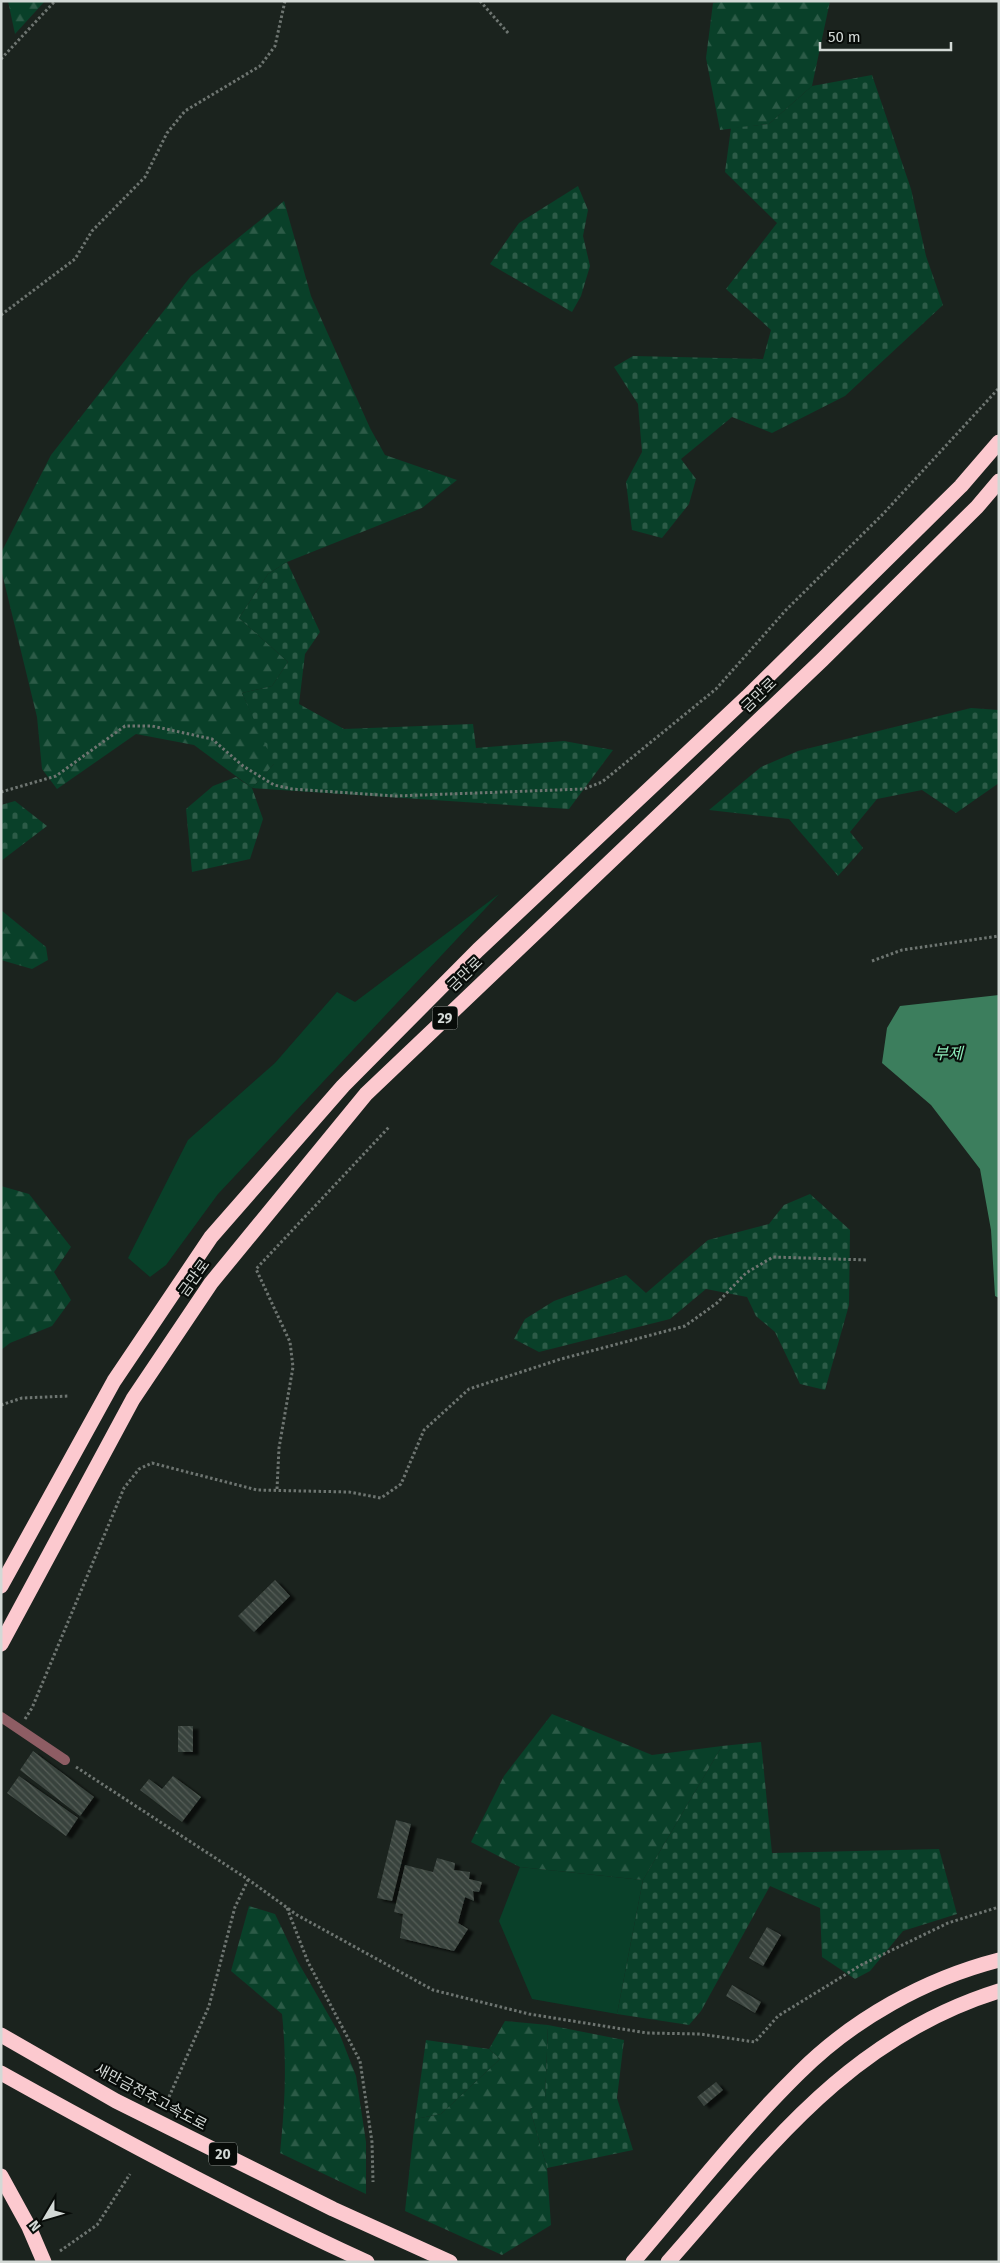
<svg xmlns="http://www.w3.org/2000/svg" width="1000" height="2263" viewBox="0 0 1000 2263" font-family="'Fira Sans','Noto Sans KR',sans-serif">
  <style>
    .green { fill: #094029 }
    .forest { fill: url(#forest-firs) }
    .cemetery { fill: url(#cemetery-stones) }
    .water { fill: #3c7e5d }
    .building { fill: url(#building-back-hatch); filter: url(#shadow) }
    .lines { fill: none; stroke-linecap: round; stroke-linejoin: round }
    .path { stroke: #6e7571; stroke-width: 3; stroke-dasharray: 2.5 2.5; stroke-linecap: butt }
    .street { stroke: #8e5d64; stroke-width: 10 }
    .highway { stroke: #fcc9cf; stroke-width: 15 }
    .labels { text-anchor: middle; stroke-width: 4.5; stroke-linejoin: round; paint-order: stroke }
    .shield { fill: #080c09; stroke: #969c98; stroke-width: 1 }
    .shield-label { font-size: 14px; font-weight: bold; fill: #d3d9d6 }
    .street-label { font-size: 15px; fill: #d3d9d6; stroke: #080c09 }
    .water-label { font-size: 16px; font-style: italic; fill: #8decba; stroke: #080c09 }
  </style>
  <defs>
    <pattern id="forest-firs" width="22" height="20" patternUnits="userSpaceOnUse" patternTransform="scale(1.25)"><rect width="22" height="20" fill="#094029"/><path d="M5 1l3.5 6h-7zM16 11l3.5 6h-7z" fill="#2c5b47"/></pattern>
    <pattern id="cemetery-stones" width="16" height="16" patternUnits="userSpaceOnUse" patternTransform="scale(1.25)"><rect width="16" height="16" fill="#094029"/><path d="M2 7V4a2 2 0 0 1 4 0v3zM10 15v-3a2 2 0 0 1 4 0v3z" fill="#2c5b47"/></pattern>
    <pattern id="building-back-hatch" width="6" height="6" patternUnits="userSpaceOnUse" patternTransform="scale(1.25)"><rect width="6" height="6" fill="#39433d"/><path d="M-1 5l2 2M0 0l6 6M5-1l2 2" fill="none" stroke="#555e58"/></pattern>
    <filter id="shadow"><feDropShadow dx="5.5" dy="3" stdDeviation="1" flood-color="#0009"/></filter>
  </defs>
  <rect width="100%" height="100%" fill="#1b231e"/>
  <!-- green -->
  <path class="green" d="M499,894L218,1194L166,1265L150,1277L128,1258L188,1140L275,1063L337,992L355,1002Z
    M520,1867L643,1880L617,2014L532,1999L499,1921Z"/>
  <!-- forest -->
  <path class="forest" d="M8,1H45L15,34Z
    M723,1H830L812,86L769,124L720,130L706,58L713,3Z
    M284,201L311,296L370,428L385,455L457,480L422,508L287,562L268,574L239,618L288,662L272,686L242,693L275,763L252,788L194,745L136,734L57,789L42,769L37,717L1,569V553L51,455L191,276Z
    M1,910L46,947L48,960L32,969L1,960Z
    M1,1186L29,1194L71,1247L54,1272L71,1300L52,1326L10,1343L1,1350Z
    M552,1714L652,1755L722,1746L643,1880L520,1867L471,1842L504,1776Z
    M249,1906L275,1914L298,1962L340,2035L356,2076L366,2142V2194L280,2153C285,2104 287,2063 282,2014L231,1971Z
    M505,2021L548,2025L545,2102L530,2109L547,2168L551,2225L502,2255L405,2211L415,2119L441,2114L500,2059L489,2049Z"/>
  <!-- cemetery -->
  <path class="cemetery" d="M872,75L911,189L926,256L943,305L845,396L772,433L732,417L681,459L696,479L689,504L662,538L632,530L626,482L642,452L638,404L614,367L633,356L763,359L771,330L726,289L777,223L725,172L731,128L769,124L812,86Z
    M578,186L588,210L583,236L590,266L581,296L572,312L490,264L519,223Z
    M287,562L320,632L305,654L299,704L344,729L473,724L476,748L564,741L613,750L569,809L252,788L263,819L250,859L192,872L186,809L213,786L236,777L252,788L274,764L242,693L272,686L288,662L239,618L268,574Z
    M971,708L999,710V783L956,813L922,790L877,799L850,832L863,848L838,876L789,819L709,810L761,767L798,751Z
    M15,801L47,826L1,861V805Z
    M810,1194L850,1230L849,1305L825,1390L800,1384L775,1332L756,1316L747,1297L706,1289L670,1319L539,1352L514,1339L525,1319L554,1301L626,1275L646,1293L708,1240L769,1224L784,1205Z
    M761,1742L772,1853L939,1849L957,1914L903,1931L870,1971L855,1979L822,1957L820,1908L770,1886L701,2011L689,2025L617,2014L643,1880L722,1746Z
    M548,2025L624,2040L617,2098L633,2150L547,2168L530,2109L545,2101Z
    M426,2040L489,2049L500,2059L441,2114L415,2119Z"/>
  <!-- water -->
  <path class="water" d="M999,995V1298L995,1296L991,1230L980,1169L931,1105L882,1063L887,1028L900,1006Z"/>
  <!-- building -->
  <path class="building" d="M275,1580L290,1596L254,1632L238,1616Z
    M178,1726H193V1752H178Z
    M33,1751L94,1797L80,1816L20,1770Z
    M19,1776L78,1818L66,1836L7,1793Z
    M173,1776L201,1797L182,1822L140,1790L149,1779L162,1789Z
    M396,1820L411,1824L392,1901L377,1898Z
    M437,1858L455,1863L454,1870L470,1872L469,1879L482,1882L479,1892L473,1891L474,1901L465,1897L458,1923L468,1929L454,1951L400,1938L403,1914L394,1912L405,1865L433,1872Z
    M767,1927L781,1935L763,1966L749,1958Z
    M732,1985L761,2002L755,2013L726,1996Z
    M716,2082L723,2090L704,2106L697,2097Z"/>
  <g class="lines">
    <!-- path -->
    <path class="path" d="M480,1L509,34
      M1,59L55,1
      M1,315L75,259L92,231L145,177L167,133L185,111L260,66L275,46L285,1
      M1,792L56,776L125,726H152L212,739L243,766L274,785L292,789L395,796L584,789L602,782L716,689L786,610L883,514L999,388
      M872,961L902,950L999,936
      M1,1405L22,1398L69,1396
      M277,1489L279,1448L293,1367L290,1342L256,1269L390,1126
      M25,1719L32,1708L124,1488L139,1469L152,1463L257,1490L349,1492L381,1498L401,1484L424,1430L469,1389L561,1359L685,1326L717,1303L746,1273L773,1257L868,1260
      M76,1767L249,1880L297,1915L433,1990L529,2014L647,2033L700,2034L755,2042L778,2016L861,1965L948,1923L999,1907
      M287,1908L308,1962L360,2061L372,2142L373,2182
      M169,2097L209,2006L235,1907L248,1880
      M60,2251L97,2225L130,2174"/>
    <!-- street -->
    <path class="street" d="M1,1717L65,1760"/>
    <!-- highway -->
    <path class="highway" d="M1,1586L114,1381L211,1237L343,1086L478,950L747,697L961,486L999,442
      M1,1644L133,1399L211,1283L366,1094L822,660L977,507L999,481
      M1,2035L116,2101L333,2209L450,2262
      M1,2073C121,2140 242,2205 367,2262
      M1,2176L29,2227L44,2262
      M633,2262C687,2199 740,2131 799,2073C853,2019 925,1979 999,1960
      M668,2262C768,2149 848,2038 999,1991"/>
  </g>
  <g class="labels">
    <!-- shield labels -->
    <g class="shield">
      <rect x="432.5" y="1006.5" width="25" height="23" rx="4"/>
      <rect x="209" y="2142.5" width="28" height="23" rx="4"/>
    </g>
    <g class="shield-label">
      <text x="445" y="1023">29</text>
      <text x="223" y="2159">20</text>
    </g>
    <!-- street labels -->
    <g class="street-label">
      <text transform="translate(759 695) rotate(-44)" y="5">금만로</text>
      <text transform="translate(465 974) rotate(-44)" y="5">금만로</text>
      <text transform="translate(194 1278) rotate(-54)" y="5">금만로</text>
      <text transform="translate(151 2097) rotate(28)" y="5">새만금전주고속도로</text>
    </g>
    <!-- water labels -->
    <g class="water-label">
      <text x="948" y="1059">부제</text>
    </g>
  </g>
  <!-- border -->
  <rect width="1000" height="2263" fill="none" stroke="#d3d9d6" stroke-width="5"/>
  <!-- north arrow -->
  <g transform="translate(45 2218) rotate(232)" stroke="#080c09" stroke-width="4" paint-order="stroke">
  <path d="M0-4L9 19L0 12L-9 19Z" fill="#d3d9d6"/>
  <text y="-8" font-size="14" font-weight="bold" text-anchor="middle" fill="#d3d9d6">N</text>
  </g>
  <!-- scale -->
  <path d="M820 42v8h131v-8" fill="none" stroke="#d3d9d6" stroke-width="2.5"/>
  <text x="828" y="42" font-size="15" fill="#d3d9d6" stroke="#080c09" stroke-width="4" paint-order="stroke">50 m</text>
</svg>
